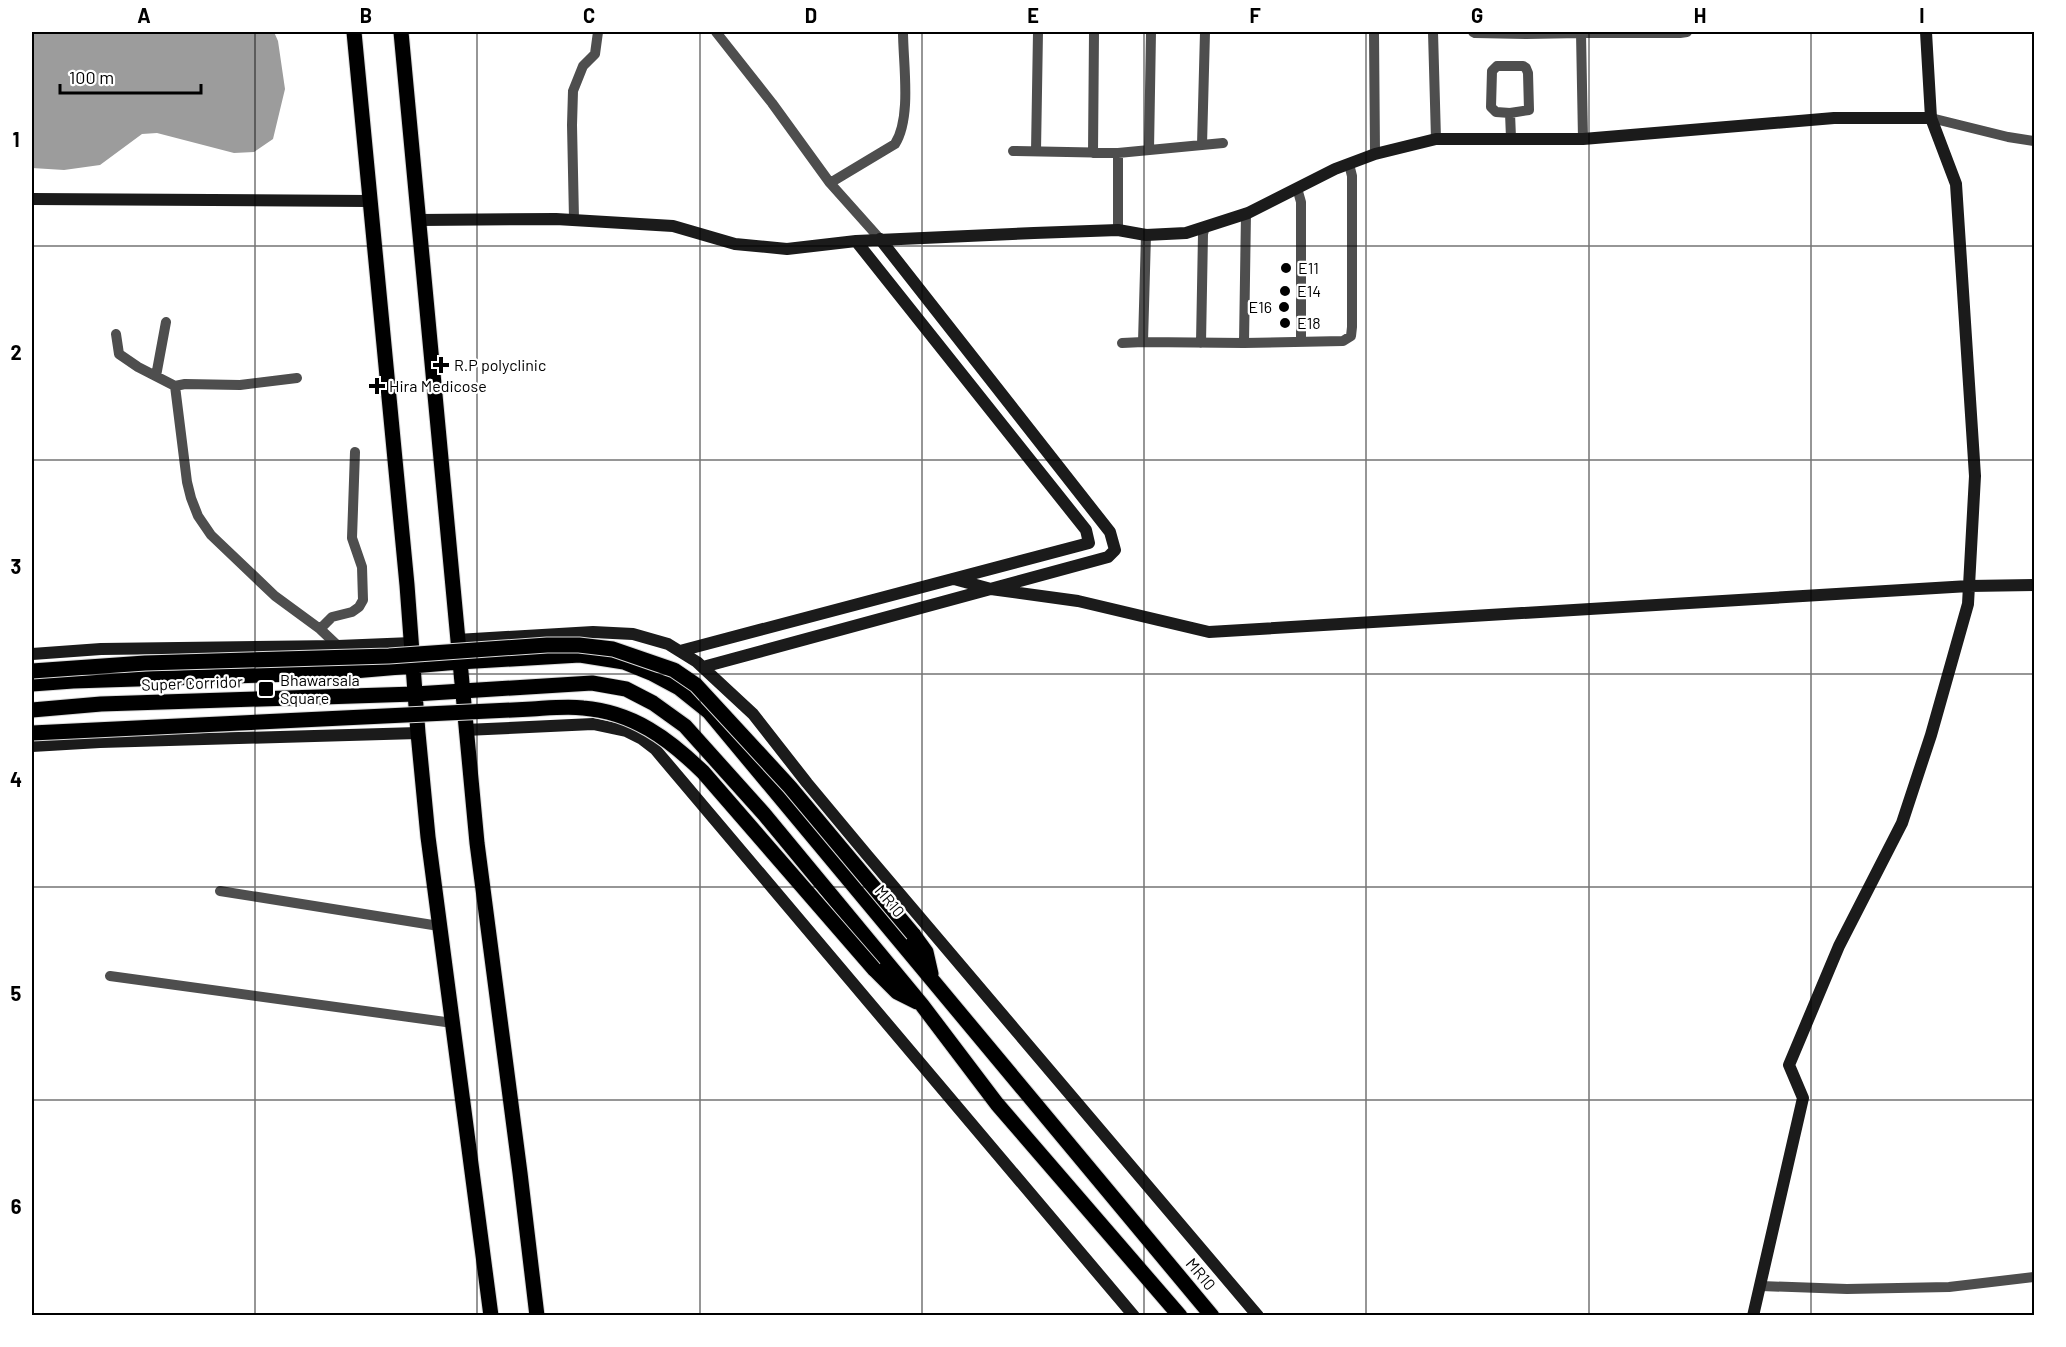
<svg xmlns="http://www.w3.org/2000/svg" width="2066" height="1347" viewBox="0 0 2066 1347" font-family="Barlow,sans-serif">
  <style>
    .water { fill: #9c9c9c }
    .lines { fill: none; stroke-linecap: round; stroke-linejoin: round }
    .primary-casing { stroke: #dbdbdb; stroke-width: 17 }
    .street { stroke: #4e4e4e; stroke-width: 10 }
    .secondary { stroke: #1b1b1b; stroke-width: 12 }
    .primary { stroke: #000; stroke-width: 15 }
    .primary-bridge-casing { stroke: #dbdbdb; stroke-width: 17; stroke-linecap: butt }
    .primary-bridge { stroke: #000; stroke-width: 15 }
    .grid { fill: none; stroke: #000; stroke-width: 1.5; stroke-opacity: 0.55 }
    .poi-dot { fill: #000; stroke: #fff; stroke-width: 2 }
    .labels { text-anchor: middle; stroke-width: 4.5; stroke-linejoin: round; paint-order: stroke }
    .poi-label { font-size: 16px; fill: #000; stroke: #fff; text-anchor: start }
    .street-label { font-size: 16px; fill: #000; stroke: #fff }
    .neatline { fill: none; stroke: #000; stroke-width: 2 }
    .grid-label { font-size: 20px; text-anchor: middle; font-weight: bold; fill: #000 }
  </style>
  <rect width="100%" height="100%" fill="#fff"/>
  <!-- water -->
  <path class="water" d="M32,32H274L278,41L285,89L273,139L254,152L234,153L157,133L142,134L100,165L64,170L32,168Z"/>
  <g class="lines">
    <defs>
      <path id="primary" d="M354,32L407,585L418,733L428,837L491,1316
        M401,32L477,843L520,1173L537,1316
        M32,684L73,681L330,673L459,662L580,655L624,662L651,673L679,688L709,712L1212,1316
        M32,710L101,704L415,694L592,683L626,689L653,703L685,726L764,814L922,1005L997,1104L1180,1316
        M913,934L926,952L931,974
        M874,969L897,992L917,1002"/>
    </defs>
    <!-- primary casing -->
    <use href="#primary" class="primary-casing"/>
    <!-- street -->
    <path class="street" d="M716,32L772,103L830,183L880,239
      M1374,32L1375,154
      M1433,32L1436,139
      M1473,32L1475,33L1526,34
      M1526,32V34L1581,33L1583,139
      M1581,33H1680L1687,32
      M1510,113L1529,110L1528,73L1526,68L1523,66H1497L1492,71L1491,107L1496,112L1510,113L1511,138
      M1931,118L2008,137L2034,141
      M1202,145L1205,32
      M1149,150L1151,32
      M1013,151L1118,153L1223,143
      M1036,151L1038,32
      M1093,153L1094,32
      M1118,153V230
      M830,183L895,144C912,117 903,63 903,32
      M1297,188L1301,202V342
      M1246,213L1244,343L1343,341L1351,336L1352,327V176L1349,164
      M574,219L572,125L573,91L583,66L595,54L598,32
      M1146,235L1143,342L1244,343
      M116,334L119,354L138,367L175,386L187,482L191,498L198,516L211,535L275,596L320,629L338,646
      M1122,343L1143,342
      M1201,343L1203,234L1205,227
      M156,376L166,322
      M175,386L185,384L240,385L297,378
      M320,629L332,617L352,612L359,607L363,600L362,567L352,538L355,452
      M220,891L439,926
      M110,976L453,1023
      M1761,1286L1847,1289L1949,1287L2034,1277"/>
    <!-- secondary -->
    <path class="secondary" d="M32,199L369,201
      M419,220L556,219L673,226L735,244L787,249L856,241L1034,233L1118,230L1146,235L1186,233L1248,213L1335,169L1375,154L1436,139H1583L1834,118H1931
      M954,579L991,589L1078,601L1209,632L1969,586L2034,585
      M457,640L593,632L633,634L668,644L697,662L753,714L807,783L867,855L1258,1316
      M680,651L1089,543L1086,530L856,241
      M32,654L101,649L338,646L412,643
      M703,667L1108,557L1115,550L1110,532L880,239
      M465,730L593,724L626,731L642,739L655,749L1134,1316
      M32,746L100,742L418,733
      M1753,1316L1803,1098L1789,1065L1839,946L1902,823L1931,735L1968,604L1975,476L1956,184L1931,118L1926,32"/>
    <!-- primary -->
    <use href="#primary" class="primary"/>
    <defs>
      <path id="primary-bridge" d="M32,671L145,663L389,656L547,645H579L613,649L674,670L696,685L790,787L913,934
        M32,733L532,709C549,708 567,706 583,708C633,712 669,739 703,772L874,969"/>
    </defs>
    <!-- primary-bridge casing -->
    <use href="#primary-bridge" class="primary-bridge-casing"/>
    <!-- primary-bridge -->
    <use href="#primary-bridge" class="primary-bridge"/>
  </g>
  <!-- grid -->
  <path class="grid" d="M255,32V1316M477,32V1316M700,32V1316M922,32V1316M1144,32V1316M1366,32V1316M1589,32V1316M1811,32V1316M32,246H2034M32,460H2034M32,674H2034M32,887H2034M32,1100H2034"/>
  <!-- markers -->
  <g class="poi-dot">
    <circle cx="1286" cy="268" r="6"/>
    <circle cx="1285" cy="291" r="6"/>
    <circle cx="1284" cy="307" r="6"/>
    <circle cx="1285" cy="323" r="6"/>
    <path d="M438 356h6v6h6v6h-6v6h-6v-6h-6v-6h6z"/>
    <path d="M374 377h6v6h6v6h-6v6h-6v-6h-6v-6h6z"/>
    <rect x="258" y="681" width="16" height="16" rx="3"/>
  </g>
  <g class="labels">
    <!-- poi labels -->
    <g class="poi-label">
      <text x="1298" y="274">E11</text>
      <text x="1297" y="297">E14</text>
      <text x="1272" y="313" text-anchor="end">E16</text>
      <text x="1297" y="329">E18</text>
      <text x="454" y="371">R.P polyclinic</text>
      <text x="389" y="392">Hira Medicose</text>
      <text x="280" y="686">Bhawarsala<tspan x="280" dy="18">Square</tspan></text>
    </g>
    <!-- street labels -->
    <g class="street-label">
      <text transform="translate(192 683) rotate(-2)" y="6">Super Corridor</text>
      <text transform="translate(890 901) rotate(50)" y="6">MR10</text>
      <text transform="translate(1201 1274) rotate(50)" y="6">MR10</text>
    </g>
  </g>
  <!-- border -->
  <rect width="2066" height="1347" fill="none" stroke="#ffffff" stroke-width="66"/>
  <!-- scale -->
  <path d="M60 84v9h141v-9" fill="none" stroke="#000000" stroke-width="3"/>
  <text x="69" y="84" font-size="18" fill="#000000" stroke="#ffffff" stroke-width="4.5" paint-order="stroke">100 m</text>
  <rect x="33" y="33" width="2000" height="1281" class="neatline"/>
  <g class="grid-label">
    <text x="144" y="23">A</text>
    <text x="366" y="23">B</text>
    <text x="589" y="23">C</text>
    <text x="811" y="23">D</text>
    <text x="1033" y="23">E</text>
    <text x="1255" y="23">F</text>
    <text x="1477" y="23">G</text>
    <text x="1700" y="23">H</text>
    <text x="1922" y="23">I</text>
    <text x="16" y="147">1</text>
    <text x="16" y="360">2</text>
    <text x="16" y="574">3</text>
    <text x="16" y="787">4</text>
    <text x="16" y="1001">5</text>
    <text x="16" y="1214">6</text>
  </g>
</svg>
